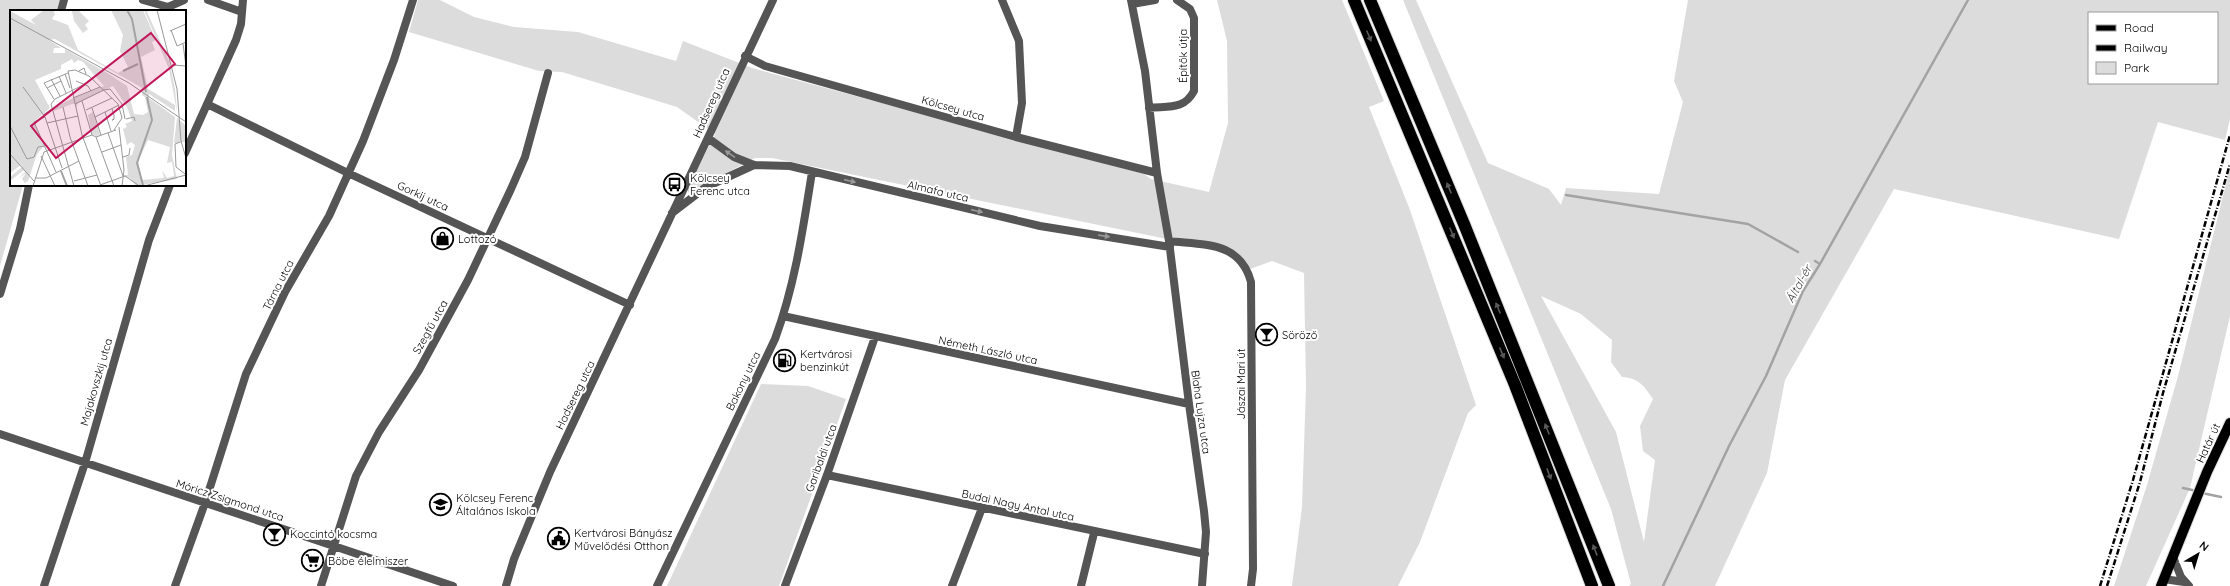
<svg xmlns="http://www.w3.org/2000/svg" width="2230" height="586" viewBox="0 0 2230 586" font-family="Quicksand,sans-serif">
  <style>
    .green { fill: #dcdcdc; fill-rule: evenodd }
    .lines { fill: none; stroke-linecap: round; stroke-linejoin: round }
    .stream { stroke: #a3a3a3; stroke-width: 2.5 }
    .primary-casing { stroke: #dbdbdb; stroke-width: 12 }
    .motorway-casing { stroke: #dbdbdb; stroke-width: 14 }
    .minor { stroke: #555; stroke-width: 8 }
    .primary { stroke: #000; stroke-width: 10 }
    .motorway { stroke: #000; stroke-width: 12 }
    .rail { stroke: #000; stroke-width: 2.5; stroke-dasharray: 6 2 1 2; stroke-linecap: butt }
    .oneway { fill: #595959 }
    .oneway2 { fill: #999 }
    .labels { text-anchor: middle; stroke-width: 4; stroke-linejoin: round; paint-order: stroke }
    .street-label { font-size: 11px; fill: #000; stroke: #fff }
    .poi-label { font-size: 11px; fill: #000; stroke: #fff; text-anchor: start }
    .water-label { font-size: 12px; font-style: italic; fill: #444; stroke: #fff }
    .inset-river { fill: none; stroke: #a3a3a3; stroke-width: 2 }
    .inset-road { fill: none; stroke: #999; stroke-width: 1 }
    .view { fill: #c2185b; fill-opacity: 0.15; stroke: #c2185b; stroke-width: 2 }
    .inset-edge { fill: none; stroke: #000; stroke-width: 2 }
  </style>
  <rect width="100%" height="100%" fill="#fff"/>
  <!-- green -->
  <path class="green" d="M0,0H64L62,11H11V185H23L0,266Z
    M418,0H440L474,17L514,27L578,32L676,61L683,41L752,68L1144,174L1151,179L1209,192L1228,123L1227,41L1217,0H1342L1384,101L1369,107L1410,210L1476,405L1468,413L1420,542L1398,586H1292L1302,507L1306,387L1304,273L1272,261L1250,269L1235,253L772,158H755L689,193L687,190L715,134L677,107L562,72L539,71L409,32Z
    M1403,0H1416L1488,163L1549,189L1561,205L1566,188L1659,194L1683,102L1674,81L1688,0H2230V119L2225,140L2158,122L2119,239L1894,189L1785,380L1767,473L1715,586H1629L1631,584L1611,509ZM2089,13H2217V83H2089ZM1541,296L1581,314L1612,340L1611,362L1622,377C1639,378 1644,386 1653,399L1640,426L1643,451L1655,460L1644,542L1616,432Z
    M2230,168V316L2190,488L2146,586H2114L2147,485L2178,376Z
    M761,384L808,386L846,399L779,586H667Z"/>
  <g class="lines">
    <!-- stream -->
    <path class="stream" d="M1566,195L1748,224L1798,252
      M1815,261L1820,264
      M2183,488L2197,491
      M2202,493L2221,497
      M1663,586L1729,446L1766,376L1803,291L1820,264L1968,0"/>
    <defs>
      <path id="primary" d="M2161,586L2207,472L2230,423"/>
      <path id="motorway" d="M1354,0L1515,385L1592,586
        M1370,0L1464,224L1609,586"/>
    </defs>
    <!-- primary casing -->
    <use href="#primary" class="primary-casing"/>
    <!-- motorway casing -->
    <use href="#motorway" class="motorway-casing"/>
    <!-- minor -->
    <path class="minor" d="M143,0L168,7L184,0
      M208,0L242,12
      M1002,0L1019,41L1022,103L1016,137
      M1131,0L1145,71L1157,173L1169,241L1189,404L1204,511L1206,532L1202,586
      M1132,4L1155,0
      M61,11L64,0
      M745,56L765,66L1016,137L1157,173
      M207,104L348,173L630,305
      M1149,108C1169,106 1184,110 1194,91V18L1190,9L1177,0
      M708,138L734,157L754,165L790,166L1040,226L1170,247
      M185,153L236,40L241,24L243,0
      M672,213L706,187L754,165
      M1169,241C1204,245 1240,241 1251,282L1253,569L1251,586
      M0,294L20,229L29,185
      M783,316L1189,404
      M0,434L453,586
      M827,475L1205,554
      M2173,557L2181,577L2189,586
      M2164,579L2184,582
      M44,586L85,463L149,240L170,185
      M175,586L205,503L246,374L285,292L329,216L363,141L394,60L413,0
      M321,586L356,476L379,432L419,370L468,280L511,189L525,157L548,73
      M506,586L514,559L550,472L773,0
      M657,586L775,339C795,285 803,229 812,172
      M785,586L827,475L875,337
      M952,586L982,508
      M1081,586L1094,533"/>
    <!-- primary -->
    <use href="#primary" class="primary"/>
    <!-- motorway -->
    <use href="#motorway" class="motorway"/>
    <!-- rail -->
    <path class="rail" d="M2100,586L2133,480L2230,135
      M2107,586L2140,482L2163,393L2230,164"/>
  </g>
  <!-- one-way arrows -->
  <defs><path id="oneway-solid" d="M-6-.8H1V-3.2L6.5 0L1 3.2V.8H-6Z"/></defs>
  <g class="oneway">
    <use href="#oneway-solid" transform="translate(1369 36) rotate(67)"/>
    <use href="#oneway-solid" transform="translate(1449 188) rotate(-113)"/>
    <use href="#oneway-solid" transform="translate(1452 233) rotate(67)"/>
    <use href="#oneway-solid" transform="translate(1498 308) rotate(-112)"/>
    <use href="#oneway-solid" transform="translate(1502 353) rotate(67)"/>
    <use href="#oneway-solid" transform="translate(1547 429) rotate(-112)"/>
    <use href="#oneway-solid" transform="translate(1549 474) rotate(69)"/>
    <use href="#oneway-solid" transform="translate(1595 550) rotate(-111)"/>
  </g>
  <g class="oneway2">
    <use href="#oneway-solid" transform="translate(730 154) rotate(-145)"/>
    <use href="#oneway-solid" transform="translate(850 181) rotate(13)"/>
    <use href="#oneway-solid" transform="translate(977 211) rotate(13)"/>
    <use href="#oneway-solid" transform="translate(1104 236) rotate(9)"/>
  </g>
  <!-- icons -->
  <defs>
    <symbol id="bus-ring" viewBox="-11 -11 22 22"><circle r="9.5" fill="#fff" stroke="#000" stroke-width="1.5"/><path d="M-5-6H5V4H4V6H2V4H-2V6H-4V4H-5ZM-3.5-4V0h7V-4ZM-3.5 1.2v1.5H-2V1.2ZM2 1.2v1.5H3.5V1.2Z" fill="#000"/></symbol>
    <symbol id="shop-ring" viewBox="-11 -11 22 22"><circle r="9.5" fill="#fff" stroke="#000" stroke-width="1.5"/><path d="M-5-2.5h2.3a2.7 3.5 0 0 1 5.4 0H5L5.5 6h-11ZM-1.5-2.5h3a1.5 2.3 0 0 0-3 0Z" fill="#000"/></symbol>
    <symbol id="bar-ring" viewBox="-11 -11 22 22"><circle r="9.5" fill="#fff" stroke="#000" stroke-width="1.5"/><path d="M-6-5H6L.8 .8V4.5H3.5V6h-7V4.5H-.8V.8Z" fill="#000"/></symbol>
    <symbol id="fuel-ring" viewBox="-11 -11 22 22"><circle r="9.5" fill="#fff" stroke="#000" stroke-width="1.5"/><path d="M-5.5-6h7V0h2V4h1.3V-2.5L3-4.5l.8-.8L6-3V5H2.5V1h-1V6h-7ZM-4.2-4.7v3.2H.2V-4.7Z" fill="#000"/></symbol>
    <symbol id="school-ring" viewBox="-11 -11 22 22"><circle r="9.5" fill="#fff" stroke="#000" stroke-width="1.5"/><path d="M0-5L7-2L0 1L-7-2ZM-4 1L0 2.5L4 1V4Q0 6-4 4Z" fill="#000"/></symbol>
    <symbol id="civic-ring" viewBox="-11 -11 22 22"><circle r="9.5" fill="#fff" stroke="#000" stroke-width="1.5"/><path d="M-.6-6.5H3V-4.5H.6V-3L4-1V1h2V6H-6V1h2V-1L-.6-3ZM-1.2 2.5V6h2.4V2.5Z" fill="#000"/></symbol>
    <symbol id="supermarket-ring" viewBox="-11 -11 22 22"><circle r="9.5" fill="#fff" stroke="#000" stroke-width="1.5"/><path d="M-6-5.5h2.5l.6 2H6L4.5 2H-2.5L-4.4-4H-6ZM-1.5 3.2a1.3 1.3 0 1 0 .1 0ZM3 3.2a1.3 1.3 0 1 0 .1 0Z" fill="#000"/></symbol>
  </defs>
  <g fill-rule="evenodd">
    <use href="#bus-ring" x="662" y="172" width="25" height="25"/>
    <use href="#shop-ring" x="430" y="226" width="25" height="25"/>
    <use href="#bar-ring" x="1254" y="322" width="25" height="25"/>
    <use href="#fuel-ring" x="772" y="348" width="25" height="25"/>
    <use href="#school-ring" x="428" y="492" width="25" height="25"/>
    <use href="#bar-ring" x="262" y="522" width="25" height="25"/>
    <use href="#civic-ring" x="546" y="526" width="25" height="25"/>
    <use href="#supermarket-ring" x="300" y="548" width="25" height="25"/>
  </g>
  <g class="labels">
    <!-- street labels -->
    <g class="street-label">
      <text transform="translate(1183 56) rotate(-90)" y="4">Építők útja</text>
      <text transform="translate(711 103) rotate(-66)" y="4">Hadsereg utca</text>
      <text transform="translate(953 108) rotate(16)" y="4">Kölcsey utca</text>
      <text transform="translate(938 191) rotate(13)" y="4">Almafa utca</text>
      <text transform="translate(423 196) rotate(25)" y="4">Gorkij utca</text>
      <text transform="translate(278 285) rotate(-63)" y="4">Tárna utca</text>
      <text transform="translate(430 327) rotate(-61)" y="4">Szegfű utca</text>
      <text transform="translate(988 350) rotate(12)" y="4">Németh László utca</text>
      <text transform="translate(743 381) rotate(-64)" y="4">Bakony utca</text>
      <text transform="translate(96 382) rotate(-74)" y="4">Majakovszkij utca</text>
      <text transform="translate(1241 384) rotate(-90)" y="4">Jászai Mari út</text>
      <text transform="translate(575 395) rotate(-64)" y="4">Hadsereg utca</text>
      <text transform="translate(1201 412) rotate(82)" y="4">Blaha Lujza utca</text>
      <text transform="translate(2208 443) rotate(-65)" y="4">Határ út</text>
      <text transform="translate(821 458) rotate(-70)" y="4">Garibaldi utca</text>
      <text transform="translate(230 500) rotate(18)" y="4">Móricz Zsigmond utca</text>
      <text transform="translate(1018 505) rotate(12)" y="4">Budai Nagy Antal utca</text>
    </g>
    <!-- poi labels -->
    <g class="poi-label">
      <text x="690" y="182">Kölcsey<tspan x="690" dy="13">Ferenc utca</tspan></text>
      <text x="458" y="243">Lottozó</text>
      <text x="1282" y="339">Söröző</text>
      <text x="800" y="358">Kertvárosi<tspan x="800" dy="13">benzinkút</tspan></text>
      <text x="456" y="502">Kölcsey Ferenc<tspan x="456" dy="13">Általános Iskola</tspan></text>
      <text x="574" y="537">Kertvárosi Bányász<tspan x="574" dy="13">Művelődési Otthon</tspan></text>
      <text x="290" y="538">Koccintó kocsma</text>
      <text x="328" y="565">Böbe élelmiszer</text>
    </g>
    <!-- water labels -->
    <g class="water-label">
      <text transform="translate(1799 284) rotate(-61)" y="4">Által-ér</text>
    </g>
  </g>
  <!-- overview -->
  <g transform="translate(10 10)">
    <rect width="176" height="176" fill="#fff"/>
    <path d="M34,0H43L45,4L42,9L58,15L68,40L108,63L118,57L110,41L113,25L101,0H133L146,30L142,32L145,40L131,47L138,79L165,95V101L139,84V88L165,107L162,145L167,169L126,176L120,168L114,167V165H118L116,147L122,145L125,135L121,132L117,135L113,119L117,117L115,114L122,111L117,97L103,76L68,93L66,98L65,94H62L44,101L43,98L59,90L94,76L73,52L68,50L64,53L62,49L51,55V59L25,70L40,98L24,112L34,136L27,144L18,171L15,173L12,169L16,163L8,169L15,162L14,160L0,171V167L12,157L11,155L0,163V1L26,15L21,10ZM45,29L129,76L133,79L132,85L135,87L138,102L133,105L124,104L117,76L99,64L55,39V43H43L44,38H51L39,30ZM138,130L160,137L157,153L162,152L164,166L157,168L152,160L154,168L132,170L128,151ZM68,0L79,11L75,15L78,19L73,23L64,11L62,1ZM134,0H141L137,2L159,51L165,79L167,102L159,59ZM83,102L90,125L86,126L82,124L78,105ZM167,108L175,115L176,132L164,133Z" fill="#dcdcdc" fill-rule="evenodd"/>
    <path class="inset-river" d="M117,0L122,9L136,82M113,61L128,54M51,161L57,176M133,175L127,153L142,110L137,87"/>
    <path class="inset-road" d="M147,0L167,79L171,131L176,148M0,8L119,73L176,112M161,20L167,36L176,32M160,21L176,14M173,34L176,56M162,55L176,56M69,61L74,58L76,64M55,64L60,78M49,66L56,83M41,69L50,86M66,71L78,76L81,81M13,77L35,107L52,158M37,78L51,71M94,80L100,79L112,94L115,109M63,88L90,77M44,89L34,73L58,63M72,91L82,125M65,94L94,80M53,97L60,127L78,176M82,98L91,125M102,99L104,105V109L103,110H102L104,109M76,100L102,88M95,102L101,121M33,105L43,98M35,107L24,112L46,162M85,107L109,95M116,109L124,107L125,111M37,113L68,106M0,116L17,149L24,147L28,137L35,136M109,117L114,160L112,176M98,123L113,166M82,125L86,127L104,176M86,127L106,120M170,132L165,134L166,157L175,164M92,142L111,135M0,144L24,171M31,146L45,176M113,147L119,145L120,138M25,168H36L69,151M64,171L87,165M90,175L115,166L128,175M23,176L34,142L82,125M64,176L41,94L45,89L75,74M91,176L72,125L58,61L65,60L79,66L108,94L112,108L104,120M134,176L176,165"/>
    <path class="view" d="M141,23L165,54L46,148L21,116Z"/>
    <rect width="176" height="176" class="inset-edge"/>
  </g>
  <!-- legend -->
  <rect x="2088" y="12" width="130" height="72" fill="#ffffff" stroke="#999999"/>
  <rect x="2096" y="25" width="20" height="6" fill="#000000" stroke="#999999"/>
  <text x="2124" y="32" font-size="12" fill="#000000">Road</text>
  <rect x="2096" y="45" width="20" height="6" fill="#000000" stroke="#999999"/>
  <text x="2124" y="52" font-size="12" fill="#000000">Railway</text>
  <rect x="2096" y="62" width="20" height="12" fill="#dcdcdc" stroke="#999999"/>
  <text x="2124" y="72" font-size="12" fill="#000000">Park</text>
  <!-- north arrow -->
  <g transform="translate(2198 554) rotate(38)" stroke="#ffffff" stroke-width="3" paint-order="stroke">
  <path d="M0-3L7 15L0 10L-7 15Z" fill="#000000"/>
  <text y="-6" font-size="11" font-weight="bold" text-anchor="middle" fill="#000000">N</text>
  </g>
</svg>
